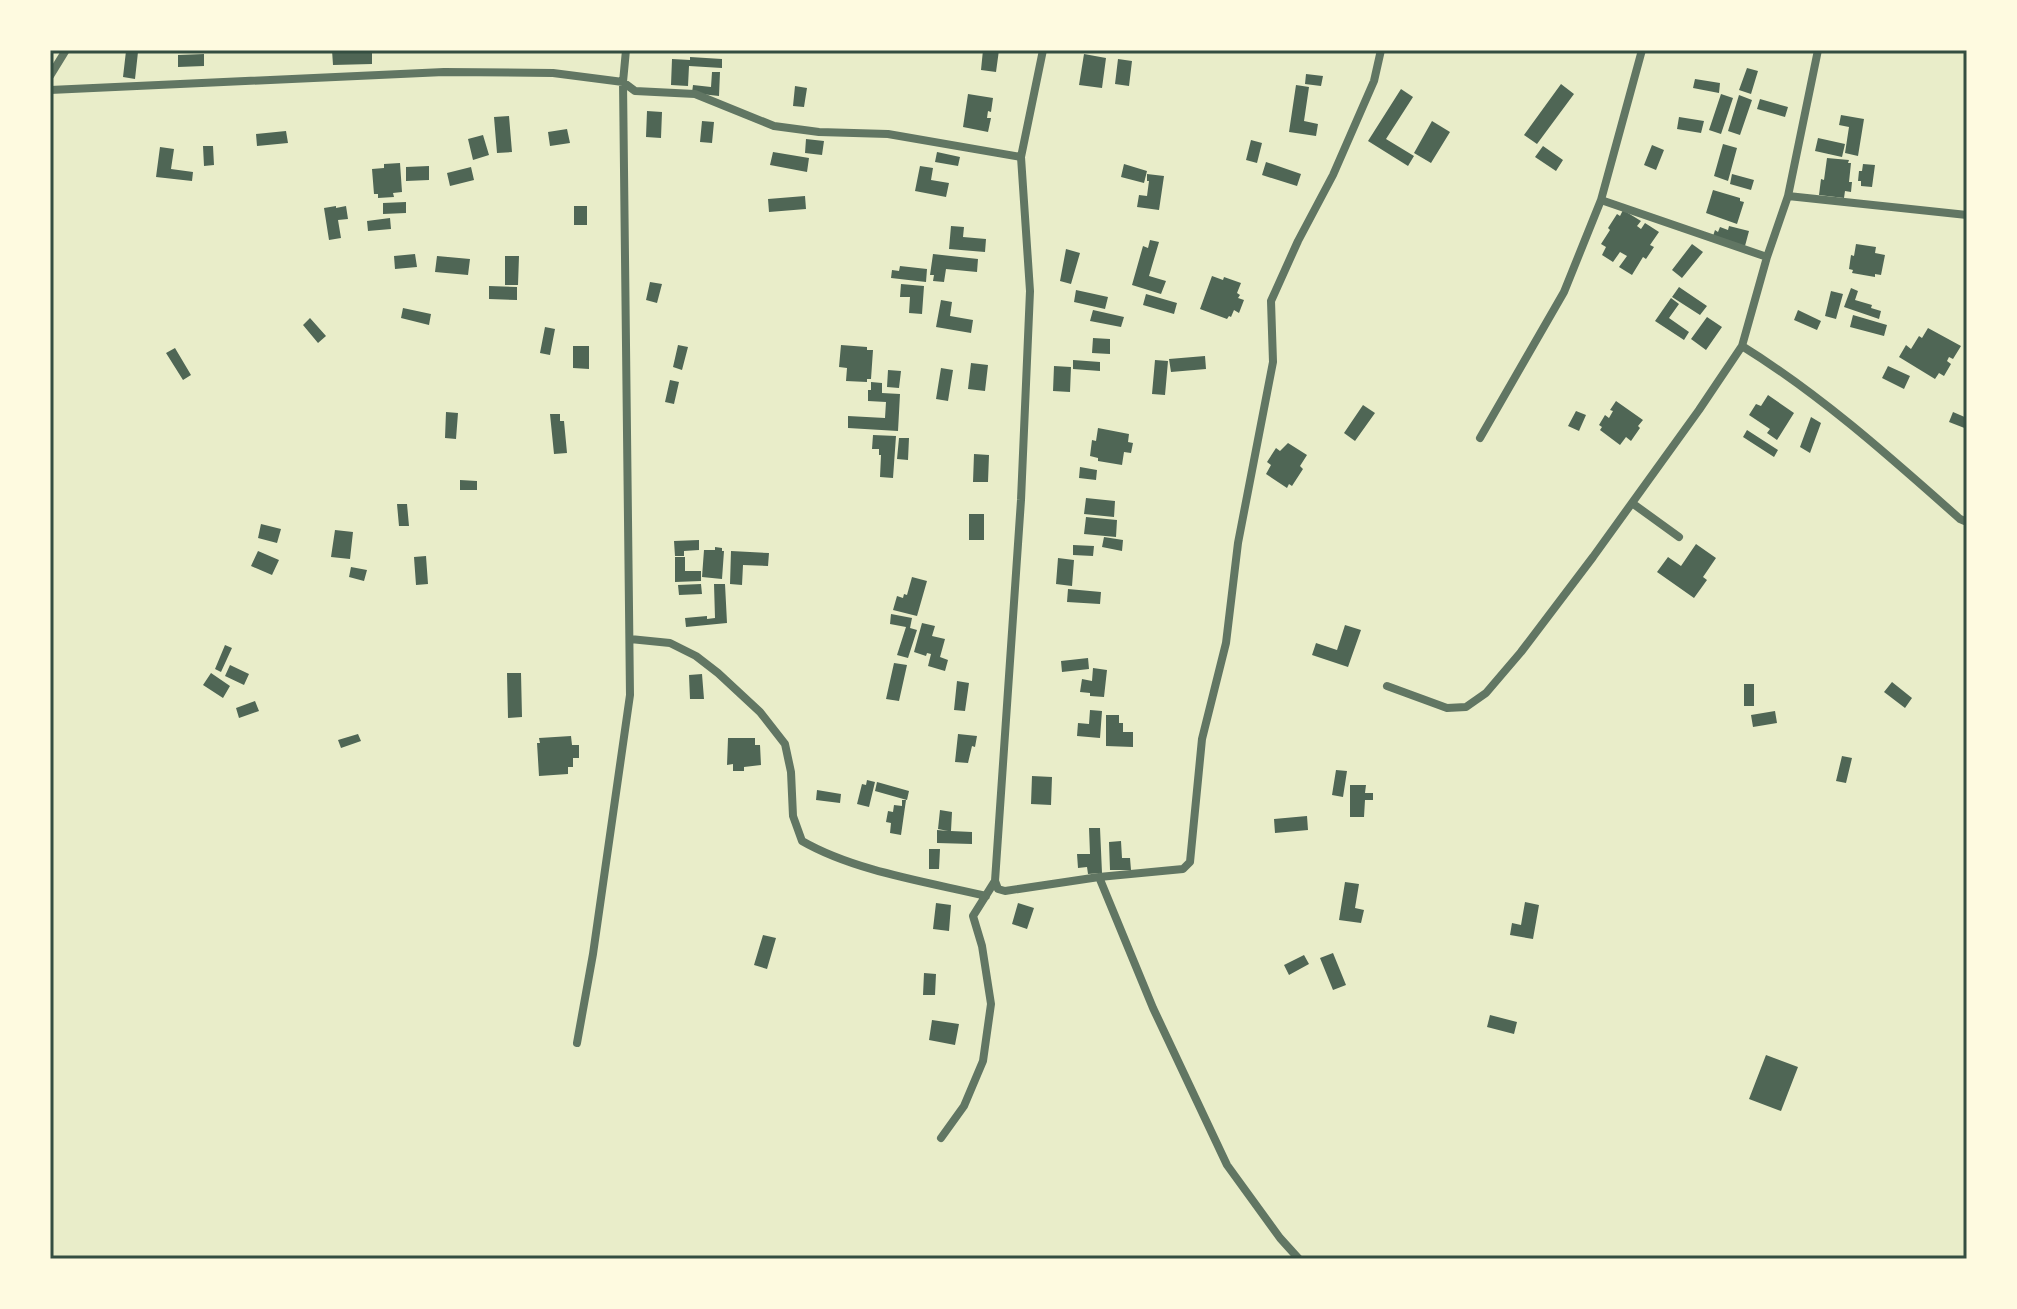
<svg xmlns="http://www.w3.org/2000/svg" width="2017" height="1309" viewBox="0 0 2017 1309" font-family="'Zilla Slab',serif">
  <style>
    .building { fill: #4f6655 }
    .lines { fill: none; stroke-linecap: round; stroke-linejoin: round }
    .minor { stroke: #617663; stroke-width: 8 }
    .neatline { fill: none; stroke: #344e41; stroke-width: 3 }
  </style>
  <rect width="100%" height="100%" fill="#e9edc9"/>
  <!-- building -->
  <path class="building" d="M332,50H372V64L333,65Z
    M983,50H999L996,72L981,70Z
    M126,51L138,52L135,79L123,77Z
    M204,54V66L178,67V55Z
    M1084,54L1106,58L1102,88L1079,85Z
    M690,57L722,59V68L689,66L688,86L671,85L672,59L690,60Z
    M1118,59L1132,61L1129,86L1115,84Z
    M1747,68L1758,71L1751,94L1739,90Z
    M712,72H720L719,96L692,93L693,85L711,87Z
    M1306,74L1323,76L1321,86L1305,84Z
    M1695,79L1720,83L1719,93L1693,88Z
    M1561,84L1574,94L1537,144L1524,135Z
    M1296,85L1309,87L1304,121L1318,124L1316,136L1289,132Z
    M795,86L807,88L804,107L793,106Z
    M1401,89L1413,97L1386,139L1414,156L1408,166L1368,141Z
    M968,94L993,98L991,112L988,111L987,118H991L988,132L963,127Z
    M1721,94L1733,98L1721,134L1709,130Z
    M1739,95L1752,100L1740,135L1728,131Z
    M1760,99L1788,107L1785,117L1757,109Z
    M647,111L662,112L661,138L646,137Z
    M1841,115L1864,119L1858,156L1845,153L1849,127L1839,125Z
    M509,116L512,152L497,153L494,117Z
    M1679,117L1704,121L1701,133L1677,129Z
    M702,121L714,122L712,143L700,142Z
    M1432,121L1450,132L1431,163L1414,153Z
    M567,129L570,143L550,146L548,132Z
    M286,131L288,143L257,146L256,134Z
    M483,135L489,155L473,160L468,139Z
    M1818,138L1845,144L1842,157L1815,151Z
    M806,139L824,141L822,155L805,153Z
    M1251,140L1262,143L1257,163L1246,160Z
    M1723,144L1737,148L1728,181L1714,176Z
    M1652,145L1664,150L1656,170L1644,165Z
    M203,146H213L214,165L204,166Z
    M1543,146L1563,160L1556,171L1535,157Z
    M160,147L174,149L171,169L193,172L192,181L156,177Z
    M773,152L809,158L807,172L770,165Z
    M937,152L960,157L958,166L935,162Z
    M1827,158L1849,160L1848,163H1851L1849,182H1852L1851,192L1845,191L1844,198L1819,195L1821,179L1824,180Z
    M1266,162L1301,174L1297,186L1262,175Z
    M400,163L402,192L393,193L394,197L378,198V194H374L372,169L384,168V164Z
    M1124,164L1147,171L1144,183L1121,177Z
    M1863,164L1875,165L1872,187L1861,186V181H1858L1859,171H1862Z
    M429,166V180L406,181V167Z
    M920,166L933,168L931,180L949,183L946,197L915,191Z
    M471,167L474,180L450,186L447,173Z
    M1147,174L1164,176L1159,210L1137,207L1139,195L1147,196L1149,181H1147Z
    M1732,174L1754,180L1751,190L1730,184Z
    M1713,190L1740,198V201L1744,202L1737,224L1706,213Z
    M805,196L806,209L769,212L768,199Z
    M406,202V213L383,214V203Z
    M336,206V208L346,206L348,219L338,220L341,238L329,240L324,208Z
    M574,206H587V225H574Z
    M1623,210L1641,221L1637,226L1641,229L1645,223L1659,232L1650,245L1654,247L1646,259L1643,257L1632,275L1619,267L1627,256L1620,252L1613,262L1602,255L1606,247L1601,244L1610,230L1608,228L1617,214L1620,216Z
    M390,218L391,229L368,231L367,221Z
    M951,226L964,227L963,237L986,239L985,252L949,249Z
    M1729,226L1749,231L1745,246L1713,236L1715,230L1718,232L1720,227L1728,230Z
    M1150,240L1159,242L1149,276L1166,281L1161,294L1132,285L1143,246L1148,248Z
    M1692,244L1703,252L1682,278L1672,270Z
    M1856,244L1876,247L1875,253L1885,255L1881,275L1875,274V277L1852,273L1853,270L1849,269L1851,255L1854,256Z
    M1066,249L1080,253L1071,284L1060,281Z
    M415,254L417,267L395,269L394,256Z
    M933,254L978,259L977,272L946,269L944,282L933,281L934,275H930Z
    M437,256L470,259L468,275L435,272Z
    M505,256H519L518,285H505Z
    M900,266L927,269L926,282L891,278L892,270L899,271Z
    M1212,276L1223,280L1224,277L1241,283L1237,293L1240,295L1238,298L1244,300L1239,313L1234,310L1231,317L1229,316L1227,319L1200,309Z
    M650,282L662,284L657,303L646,300Z
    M901,284L924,286L922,314L909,313L910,297H900Z
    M489,286L517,287V300L489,299Z
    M1679,287L1707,306L1700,315L1672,297Z
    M1851,288L1858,291L1855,300L1872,305L1871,308L1881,311L1879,319L1844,307Z
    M1076,290L1108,297L1105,309L1074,302Z
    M1831,291L1843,294L1836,319L1825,316Z
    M1146,294L1177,303L1174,314L1143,305Z
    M1671,298L1679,304L1669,318L1689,332L1684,340L1655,321Z
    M941,300L952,302L950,316L973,320L971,333L936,327Z
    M403,308L431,314L429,325L401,318Z
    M1093,310L1124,317L1121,327L1090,321Z
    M1798,310L1821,321L1817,330L1794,320Z
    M1853,315L1887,325L1884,336L1850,327Z
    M1707,317L1722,327L1706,350L1691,339Z
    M310,318L326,336L318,343L303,325Z
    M545,327L555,329L550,355L540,353Z
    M1928,328L1961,346L1953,359L1949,357L1947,361L1951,364L1944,376L1939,373L1935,379L1899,357L1906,345L1911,349L1919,336L1922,338Z
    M1093,338L1110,339V354L1092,353Z
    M678,345L688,347L682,370L673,367Z
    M841,345L867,347V350H873L871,379H867V382L846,381L847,368L839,367Z
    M573,346H589V369L573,368Z
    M175,348L191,375L183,380L166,353Z
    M1205,356L1206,369L1171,372L1169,359Z
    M1073,360L1100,362V371L1073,369Z
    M1155,360L1168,361L1165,395L1152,394Z
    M971,363L988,365L985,391L968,389Z
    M1054,366L1071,367L1070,392L1053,391Z
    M1888,366L1910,376L1904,389L1882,378Z
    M941,368L953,370L948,401L936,399Z
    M888,370L901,371L899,388L887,387Z
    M670,380L679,382L674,404L665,402Z
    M871,382L882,383V393L900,394L898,431L848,428V416L885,418L886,402L868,401V390H871Z
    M1768,395L1794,413L1777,440L1767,433L1770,429L1749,415L1756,404L1761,406Z
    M1616,401L1643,420L1638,426L1640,428L1631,441L1626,437L1620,445L1600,430L1602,427L1599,425L1605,415L1609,418L1613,411L1610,410Z
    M1363,405L1375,413L1355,441L1344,433Z
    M1576,411L1586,415L1579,431L1568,426Z
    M446,412L458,413L456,439L445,438Z
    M1953,412L1967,418V429L1949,422Z
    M550,414H560V421H564L567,453L554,454Z
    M1811,417L1821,423L1810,453L1800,447Z
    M1098,428L1129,434L1128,442L1133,443L1131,453L1124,452L1122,465L1098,461V458L1090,456L1092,440L1096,441Z
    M1747,430L1778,450L1774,457L1743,437Z
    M873,435L896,436L893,478L880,477L881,455H879V449H872Z
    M899,438H909L908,460L897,459Z
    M1288,443L1307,455L1300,466L1303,469L1292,486L1289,484L1287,488L1266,474L1271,465L1267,462L1276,448L1280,451Z
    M974,454L989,455L988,482H973Z
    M1080,467L1097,470L1096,480L1079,478Z
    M460,480L477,481V490H460Z
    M1086,498L1115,501L1114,517L1084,514Z
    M397,504H407L409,526H399Z
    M969,514H984V540H969Z
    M1086,517L1117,520L1116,537L1084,534Z
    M261,524L281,529L277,543L258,538Z
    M335,530L353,532L350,559L331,557Z
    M1104,537L1123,540L1122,551L1102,547Z
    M699,540V550L684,551V556H675L674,541Z
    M1696,544L1716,558L1703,577L1707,580L1694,598L1657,572L1668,557L1681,566Z
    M1073,545L1094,546L1093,556L1073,555Z
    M715,547L722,548V551H724L722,579L702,577L704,550H715Z
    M258,551L279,560L272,575L251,566Z
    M731,551L769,553L768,566L743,565L742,585L730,584Z
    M426,556L428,584L416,585L414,557Z
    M675,557H685V571H701V581L675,582Z
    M1058,558L1074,560L1072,586L1056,584Z
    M351,567L367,570L364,581L349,577Z
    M912,577L927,581L917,616L893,610L897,596L903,598L904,594L907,595Z
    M701,584L702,594L679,595L678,585Z
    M714,584H725L727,623L686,627L685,618L707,616V619L715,618Z
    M1068,589L1101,592L1100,604L1067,602Z
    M891,614L912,618L910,628L917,630L908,658L897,655L906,627L890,624Z
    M922,623L935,626L932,636L945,639L940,657L948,660L945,671L928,666L931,654L927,653L926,656L914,652Z
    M1345,625L1361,630L1348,667L1312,655L1316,643L1337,650Z
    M225,645L232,648L221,672L215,669Z
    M1088,658L1089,669L1062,672L1061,661Z
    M894,663L907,665L899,701L886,699Z
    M230,665L249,674L244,685L225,676Z
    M1093,668L1107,670L1104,697L1090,696V693L1080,692L1082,679L1092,681Z
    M211,673L230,686L223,698L203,685Z
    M507,673H521L522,717L508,718Z
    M702,674L704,699H690L689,675Z
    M957,681L969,683L965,711L954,710Z
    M1892,682L1912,698L1905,708L1884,692Z
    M1744,684H1754V706H1744Z
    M255,701L259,711L239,718L236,708Z
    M1090,710L1102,711L1100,738L1077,736L1078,723L1089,724Z
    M1775,711L1777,723L1753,727L1751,715Z
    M1106,715H1119V723H1123V732H1133V747L1106,746Z
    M358,734L361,741L341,748L338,740Z
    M958,734L977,736L975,747L972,746L968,763L955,762Z
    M571,736L572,745H579V758H573V767H568V774L539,776L537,743H540L539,738Z
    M728,738H755V745H760L761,765L744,767V771H733V764L727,765Z
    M1842,756L1852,758L1846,783L1836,781Z
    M1336,770L1347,771L1343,797L1332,795Z
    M1032,776L1052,777L1051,805L1031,804Z
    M867,780L875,782L869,807L857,804L862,784L866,785Z
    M877,782L909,791L907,800L875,791Z
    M1350,785H1366L1365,793H1373V800H1365L1364,817H1350Z
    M817,790L841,794L840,803L816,800Z
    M902,800H906L901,835L890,833L891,823L886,822L888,811L893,812L894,805L902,806Z
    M940,810L952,812L951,831L972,832V844L937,843V830L948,831L938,829Z
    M1307,816L1308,830L1275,833L1274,819Z
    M1089,828H1100L1102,873L1088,874L1087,867L1078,868L1077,854H1090Z
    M1121,841L1122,858H1130L1131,870H1110L1109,842Z
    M929,849H940L939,869H929Z
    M1345,882L1359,884L1355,908L1364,910L1361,923L1339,920Z
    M1525,902L1539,905L1533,939L1510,935L1512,923L1521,925Z
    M936,903L951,905L949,931L933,929Z
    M1018,903L1034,908L1027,929L1012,924Z
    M763,935L776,938L767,969L754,965Z
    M1333,953L1346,985L1333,990L1320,958Z
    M1304,955L1309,964L1289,975L1284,965Z
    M924,973L936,974L935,995H923Z
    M1490,1015L1517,1022L1514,1034L1487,1027Z
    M932,1020L959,1024L955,1045L929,1040Z
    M1766,1055L1798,1067L1781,1111L1749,1099Z"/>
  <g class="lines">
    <!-- minor -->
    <path class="minor" d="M1642,50L1601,200L1767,257
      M50,76L66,50
      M50,90L444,72L553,73L623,82L635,91L695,94L774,126L819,132L888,134L1021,157
      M1788,196L1967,215
      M1742,346C1821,395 1890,457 1960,519L1967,522
      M1480,438L1564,292L1601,200
      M1632,503L1679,537
      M630,639L670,643L696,656L718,673L760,712L785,744L791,772L793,816L802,841C854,871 927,882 986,896
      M1387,686L1447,708L1466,707L1486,693L1521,652L1593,557L1699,410L1742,346L1767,257L1788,196L1818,50
      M1099,877L1153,1008L1227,1165L1280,1238L1299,1259
      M995,881L998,889L1005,891L1099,877L1183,869L1190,862L1202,739L1226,643L1238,543L1273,362L1271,301L1298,241L1333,175L1374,81L1381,50
      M577,1043L593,954L630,695L623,82L626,50
      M941,1138L964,1106L983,1061L991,1004L982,946L973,916L995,881L1021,500L1030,291L1021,157L1043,50"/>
  </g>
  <!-- border -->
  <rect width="2017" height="1309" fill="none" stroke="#fefae0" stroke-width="104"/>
  <rect x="52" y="52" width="1913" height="1205" class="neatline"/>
</svg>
